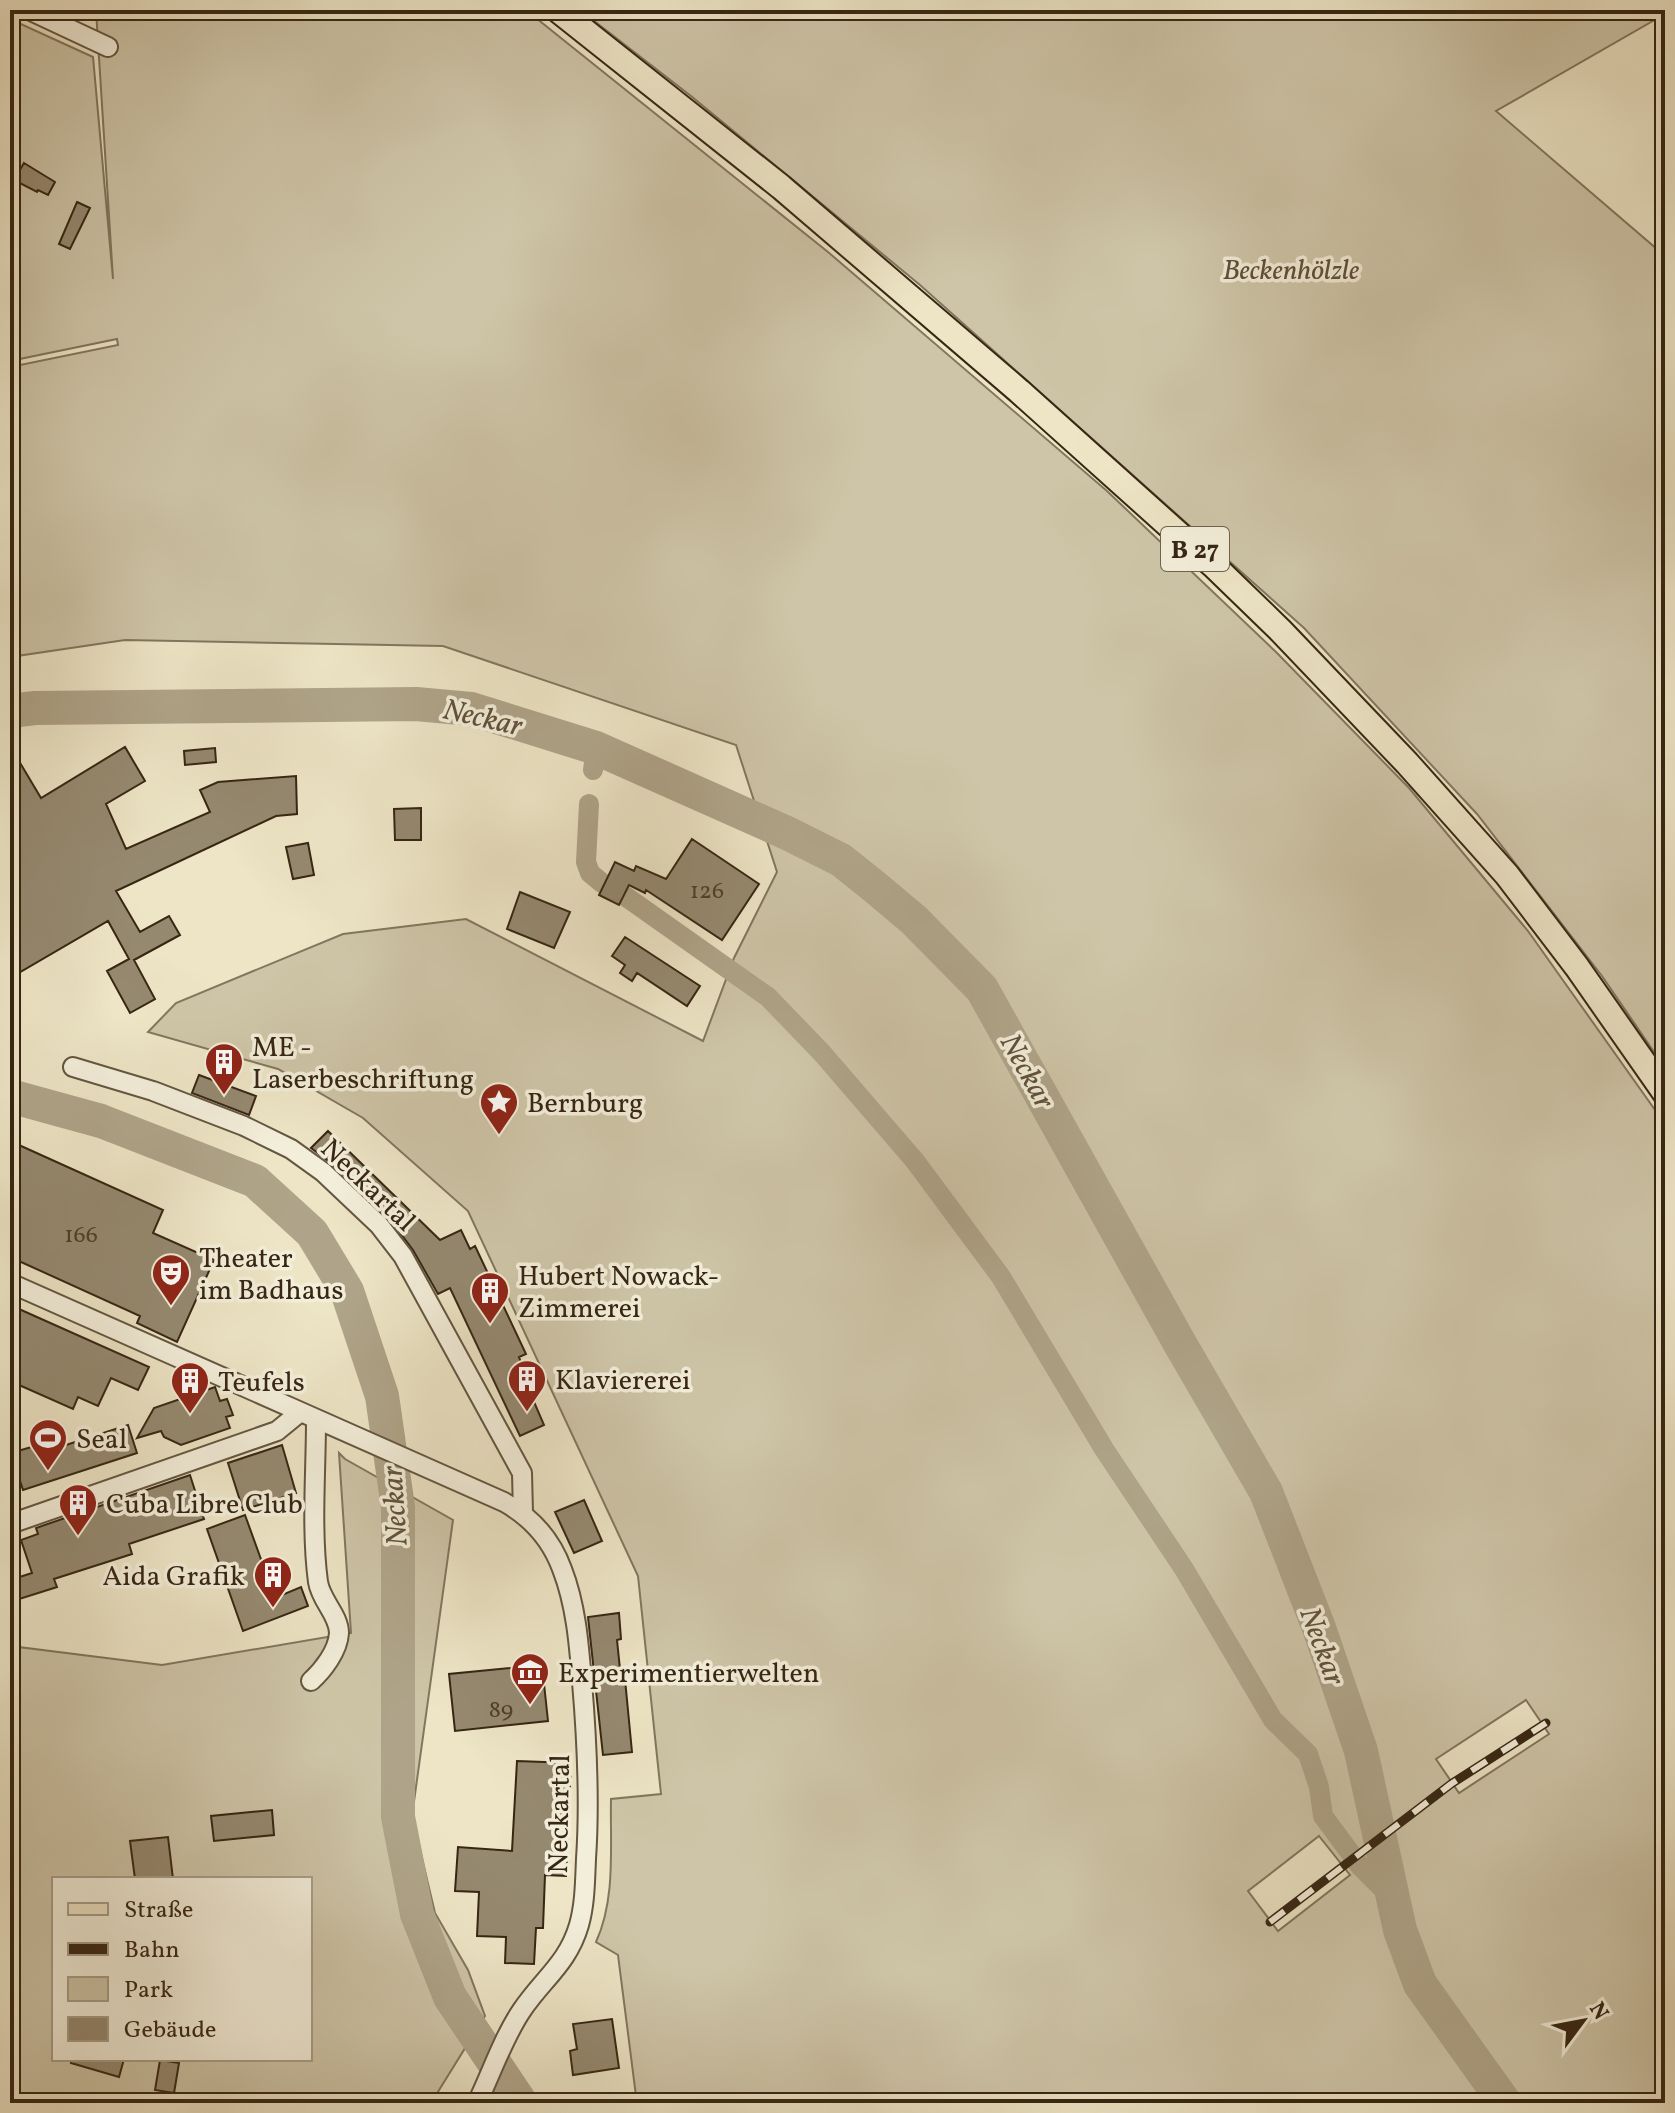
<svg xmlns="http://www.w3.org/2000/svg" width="1675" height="2113" viewBox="0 0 1675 2113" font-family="Vollkorn,serif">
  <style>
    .green { fill: #cec5a8; stroke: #82765e; stroke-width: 2; fill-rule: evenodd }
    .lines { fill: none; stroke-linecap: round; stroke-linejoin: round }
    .canal { stroke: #afa489; stroke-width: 20 }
    .river { stroke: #afa489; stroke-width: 34 }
    .building { fill: #958970; stroke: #362613; stroke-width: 2 }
    .minor-casing { stroke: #645640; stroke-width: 22 }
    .major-casing { stroke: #362613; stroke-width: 28 }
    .minor { stroke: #f3eeda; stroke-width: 18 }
    .major { stroke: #ede5c6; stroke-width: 24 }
    .rail-casing { stroke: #362613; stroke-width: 9 }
    .rail { stroke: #f3eeda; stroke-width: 6; stroke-dasharray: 18; stroke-linecap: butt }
    .labels { text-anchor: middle; stroke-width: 7; stroke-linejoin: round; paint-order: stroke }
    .number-label { font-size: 24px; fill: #4e3f2a }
    .shield { fill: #f3eeda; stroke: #6f624f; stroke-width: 2 }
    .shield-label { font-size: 26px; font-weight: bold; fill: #362613 }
    .park-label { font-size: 28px; font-style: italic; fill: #5c4e38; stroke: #f3eeda }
    .poi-label { font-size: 28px; fill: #362613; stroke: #f3eeda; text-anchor: start }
    .street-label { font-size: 28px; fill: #362613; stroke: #f3eeda }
    .water-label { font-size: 30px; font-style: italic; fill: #60523c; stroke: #f3eeda }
  </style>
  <rect width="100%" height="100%" fill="#ede5c6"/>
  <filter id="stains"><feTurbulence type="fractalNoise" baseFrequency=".0025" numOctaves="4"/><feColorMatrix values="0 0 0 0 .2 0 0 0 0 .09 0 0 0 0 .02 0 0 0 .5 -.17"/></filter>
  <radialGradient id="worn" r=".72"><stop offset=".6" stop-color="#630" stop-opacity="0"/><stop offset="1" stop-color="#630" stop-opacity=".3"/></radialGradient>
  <!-- green -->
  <path class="green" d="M96,10H526L828,252L1107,491L1276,652L1409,788L1528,931L1665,1124V2103H591L636,2096L618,1955L596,1942C616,1898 610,1847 611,1799L661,1794L638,1576L468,1211L363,1118L278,1069L148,1032L176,1003L343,934L466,919L703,1041L734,958L777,872L736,745L443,646L125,640L10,657V367L118,345L117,339L10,361V19L93,57L113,279ZM1526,1700L1549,1734L1459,1793L1436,1759ZM1319,1836L1350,1875L1278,1931L1248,1891Z
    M580,10H1665V14L1496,111L1665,256V1068L1602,976L1477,814L1304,628L920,285L691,96Z
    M339,1453L345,1459L453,1520L412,1816L435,1913L468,1970L485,2016L431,2103H10V1646L162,1665L351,1633ZM54,1879H310V2059H54Z"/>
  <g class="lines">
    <!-- canal -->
    <path class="canal" d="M593,770L596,748
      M589,804L586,862L590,873L602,883
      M625,896L768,997L822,1053L915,1161L1001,1277L1104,1449L1184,1569L1273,1720L1308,1754L1319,1787L1323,1816L1360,1866L1393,1899"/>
    <!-- river -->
    <path class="river" d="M10,711L35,708L416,704L471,709L596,748L787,833L841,860L876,888L914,920L982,989L1179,1342L1266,1492L1319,1628L1361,1751L1400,1930L1420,1984L1505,2103
      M10,1096L101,1121L255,1181L312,1233L347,1291L382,1396L398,1507V1817L417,1914L450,1997L521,2103"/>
  </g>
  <!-- building -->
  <path class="building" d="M24,163L55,182L48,195L38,190L37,192L14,180Z
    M77,202L90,208L70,249L59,244Z
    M10,746L41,798L125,747L145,781L106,804L126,849L210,812L200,790L218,782L296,776L297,814L276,816L116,891L140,932L169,916L180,935L134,960L155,999L130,1013L107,971L129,959L108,921L10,978Z
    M215,748L216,762L185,765L184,751Z
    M421,808V840H395L394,809Z
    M692,839L759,884L722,940L646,890L645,893L629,885L619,905L599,895L615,862L634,871L636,866L666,879Z
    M308,843L314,875L293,879L286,847Z
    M520,892L570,912L554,948L507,929Z
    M625,937L700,986L687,1006L637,973L632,981L620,973L625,965L612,956Z
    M199,1075L256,1096L249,1115L192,1093Z
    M328,1131L440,1240L461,1230L470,1249L475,1246L526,1354L519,1357L527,1380L525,1381L544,1425L520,1436L450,1288L438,1294L413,1250L388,1217L331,1163L311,1148Z
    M10,1141L163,1210L153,1233L214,1260L177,1342L137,1323L140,1316L10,1257Z
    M10,1305L149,1367L138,1390L111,1378L98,1406L78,1397L73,1409L10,1381Z
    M215,1387L220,1401L227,1399L233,1415L226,1417L230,1428L181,1445L164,1437L161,1431L137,1438L154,1408Z
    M128,1425L137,1453L23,1490L11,1453L35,1446L38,1454Z
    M282,1445L296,1493L243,1510L228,1463Z
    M190,1475L204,1519L129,1544L132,1554L54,1579L57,1587L10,1602V1580L32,1573L21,1540L38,1534L36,1528Z
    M584,1500L602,1541L574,1553L555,1512Z
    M245,1515L275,1598L301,1587L308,1606L243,1631L207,1529Z
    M619,1613L621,1639L617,1640L620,1669H624L632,1752L603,1755L588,1617Z
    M542,1665L548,1721L455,1731L449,1674Z
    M517,1761L571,1763L566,1876L545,1875L543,1928H536L534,1964L505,1963L506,1937L477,1936L479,1892L455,1891L458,1847L512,1851Z
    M272,1810L274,1835L214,1841L211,1816Z
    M168,1837L173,1879H135L130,1841Z
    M612,2019L619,2068L573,2075L570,2051L577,2049L573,2024Z
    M72,2059H124L119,2077L71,2063Z
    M160,2060L179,2063L174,2093L155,2090Z"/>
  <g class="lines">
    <defs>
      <path id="minor" d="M29,10L108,47
        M73,1067L153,1091L244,1126L291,1149L323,1172L379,1225L403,1256L522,1473L523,1513
        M10,1283L504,1502C531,1517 551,1539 562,1569C576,1605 579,1644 582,1682C587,1741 590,1800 586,1859C585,1881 585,1904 579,1925C568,1963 543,1979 522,2010C504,2036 491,2074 477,2103
        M10,1524L277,1431L299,1413
        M311,1681C323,1670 338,1651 339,1633C339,1615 321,1601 318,1582C311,1529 316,1473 316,1420"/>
      <path id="major" d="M558,10L781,187L1019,391L1213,565L1280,630L1407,763L1507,875L1577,967L1665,1093"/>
    </defs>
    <!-- minor casing -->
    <use href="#minor" class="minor-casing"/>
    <!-- major casing -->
    <use href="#major" class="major-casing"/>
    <!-- minor -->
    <use href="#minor" class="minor"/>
    <!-- major -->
    <use href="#major" class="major"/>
    <defs>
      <path id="rail" d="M1270,1922L1451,1784L1546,1723"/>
    </defs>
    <!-- rail casing -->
    <use href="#rail" class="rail-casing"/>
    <!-- rail -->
    <use href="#rail" class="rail"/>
  </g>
  <!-- icons -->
  <defs>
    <symbol id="building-pin" viewBox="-11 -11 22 30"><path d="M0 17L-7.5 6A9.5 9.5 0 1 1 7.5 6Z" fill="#8f2418" stroke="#f3eeda"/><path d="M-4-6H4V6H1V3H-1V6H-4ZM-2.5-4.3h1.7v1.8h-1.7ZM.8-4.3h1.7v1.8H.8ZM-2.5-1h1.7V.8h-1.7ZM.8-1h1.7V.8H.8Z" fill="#fff"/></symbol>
    <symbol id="sight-pin" viewBox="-11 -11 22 30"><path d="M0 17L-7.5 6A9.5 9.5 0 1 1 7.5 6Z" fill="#8f2418" stroke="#f3eeda"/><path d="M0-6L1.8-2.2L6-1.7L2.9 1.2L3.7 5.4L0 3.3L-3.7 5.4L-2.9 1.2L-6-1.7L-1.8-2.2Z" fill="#fff"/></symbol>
    <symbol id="theatre-pin" viewBox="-11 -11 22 30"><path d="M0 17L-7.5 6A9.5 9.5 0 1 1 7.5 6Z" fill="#8f2418" stroke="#f3eeda"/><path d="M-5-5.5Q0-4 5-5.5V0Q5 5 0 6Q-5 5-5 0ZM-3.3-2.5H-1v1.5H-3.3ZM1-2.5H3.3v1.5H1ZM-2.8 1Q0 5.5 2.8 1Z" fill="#fff"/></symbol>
    <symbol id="stadium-pin" viewBox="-11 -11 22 30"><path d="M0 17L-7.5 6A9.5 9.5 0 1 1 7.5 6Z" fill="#8f2418" stroke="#f3eeda"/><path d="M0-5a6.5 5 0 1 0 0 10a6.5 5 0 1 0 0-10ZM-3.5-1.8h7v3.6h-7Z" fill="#fff"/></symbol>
    <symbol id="museum-pin" viewBox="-11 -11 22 30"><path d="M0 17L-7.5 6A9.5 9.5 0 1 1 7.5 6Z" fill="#8f2418" stroke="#f3eeda"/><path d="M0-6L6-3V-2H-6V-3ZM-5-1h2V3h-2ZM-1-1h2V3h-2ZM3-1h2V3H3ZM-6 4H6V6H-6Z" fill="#fff"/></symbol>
  </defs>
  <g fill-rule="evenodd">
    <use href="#building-pin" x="202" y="1040" width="44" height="60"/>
    <use href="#sight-pin" x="477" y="1080" width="44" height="60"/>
    <use href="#theatre-pin" x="149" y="1251" width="44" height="60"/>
    <use href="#building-pin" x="468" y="1269" width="44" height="60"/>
    <use href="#building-pin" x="505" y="1357" width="44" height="60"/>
    <use href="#building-pin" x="168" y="1359" width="44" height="60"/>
    <use href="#stadium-pin" x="26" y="1416" width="44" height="60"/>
    <use href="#building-pin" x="56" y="1481" width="44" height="60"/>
    <use href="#building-pin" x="251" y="1553" width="44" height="60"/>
    <use href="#museum-pin" x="508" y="1650" width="44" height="60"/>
  </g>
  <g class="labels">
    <!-- number labels -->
    <g class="number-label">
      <text x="707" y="898">126</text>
      <text x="81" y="1242">166</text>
      <text x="501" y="1717">89</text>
    </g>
    <!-- shield labels -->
    <rect class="shield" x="1161" y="527" width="68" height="44" rx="6"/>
    <g class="shield-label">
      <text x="1195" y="558">B 27</text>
    </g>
    <!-- park labels -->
    <g class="park-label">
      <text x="1291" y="279">Beckenhölzle</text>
    </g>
    <!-- poi labels -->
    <g class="poi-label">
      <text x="252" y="1056">ME -<tspan x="252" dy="32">Laserbeschriftung</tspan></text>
      <text x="527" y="1112">Bernburg</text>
      <text x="199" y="1267">Theater<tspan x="199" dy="32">im Badhaus</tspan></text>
      <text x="518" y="1285">Hubert Nowack-<tspan x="518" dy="32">Zimmerei</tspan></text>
      <text x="555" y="1389">Klaviererei</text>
      <text x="218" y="1391">Teufels</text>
      <text x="76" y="1448">Seal</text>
      <text x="106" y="1513">Cuba Libre Club</text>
      <text x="245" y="1585" text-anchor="end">Aida Grafik</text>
      <text x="558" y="1682">Experimentierwelten</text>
    </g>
    <!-- street labels -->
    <g class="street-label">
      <text transform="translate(369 1184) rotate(44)" y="10">Neckartal</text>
      <text transform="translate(558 1814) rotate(-89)" y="10">Neckartal</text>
    </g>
    <!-- water labels -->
    <g class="water-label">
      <text transform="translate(483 717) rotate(13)" y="10">Neckar</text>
      <text transform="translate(1028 1071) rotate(61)" y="10">Neckar</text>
      <text transform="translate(394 1506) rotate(-94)" y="10">Neckar</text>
      <text transform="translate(1323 1646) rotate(70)" y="10">Neckar</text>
    </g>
  </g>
  <!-- margin -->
  <rect width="1675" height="2113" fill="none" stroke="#ede5c6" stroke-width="40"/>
  <rect x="12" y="12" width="1651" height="2089" fill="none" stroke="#362613" stroke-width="4"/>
  <rect x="20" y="20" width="1635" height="2073" fill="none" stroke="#362613" stroke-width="2"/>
  <!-- legend -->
  <rect x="52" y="1877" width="260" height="184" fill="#f3eeda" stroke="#a79e8a" stroke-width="2"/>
  <rect x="68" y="1903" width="40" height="12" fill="#ede5c6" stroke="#a79e8a" stroke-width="2"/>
  <text x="124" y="1917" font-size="24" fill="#362613">Straße</text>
  <rect x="68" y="1943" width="40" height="12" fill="#362613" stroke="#a79e8a" stroke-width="2"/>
  <text x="124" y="1957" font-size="24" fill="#362613">Bahn</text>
  <rect x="68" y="1977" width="40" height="24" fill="#cec5a8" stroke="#a79e8a" stroke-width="2"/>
  <text x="124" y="1997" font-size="24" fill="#362613">Park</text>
  <rect x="68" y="2017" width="40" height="24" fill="#958970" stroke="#a79e8a" stroke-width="2"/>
  <text x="124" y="2037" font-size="24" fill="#362613">Gebäude</text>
  <!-- north arrow -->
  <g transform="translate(1583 2021) rotate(58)" stroke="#f3eeda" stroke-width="6" paint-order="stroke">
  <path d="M0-6L14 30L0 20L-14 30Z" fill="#362613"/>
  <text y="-12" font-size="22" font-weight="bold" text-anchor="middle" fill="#362613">N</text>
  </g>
  <rect width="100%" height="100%" filter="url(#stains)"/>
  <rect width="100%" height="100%" fill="url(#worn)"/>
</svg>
